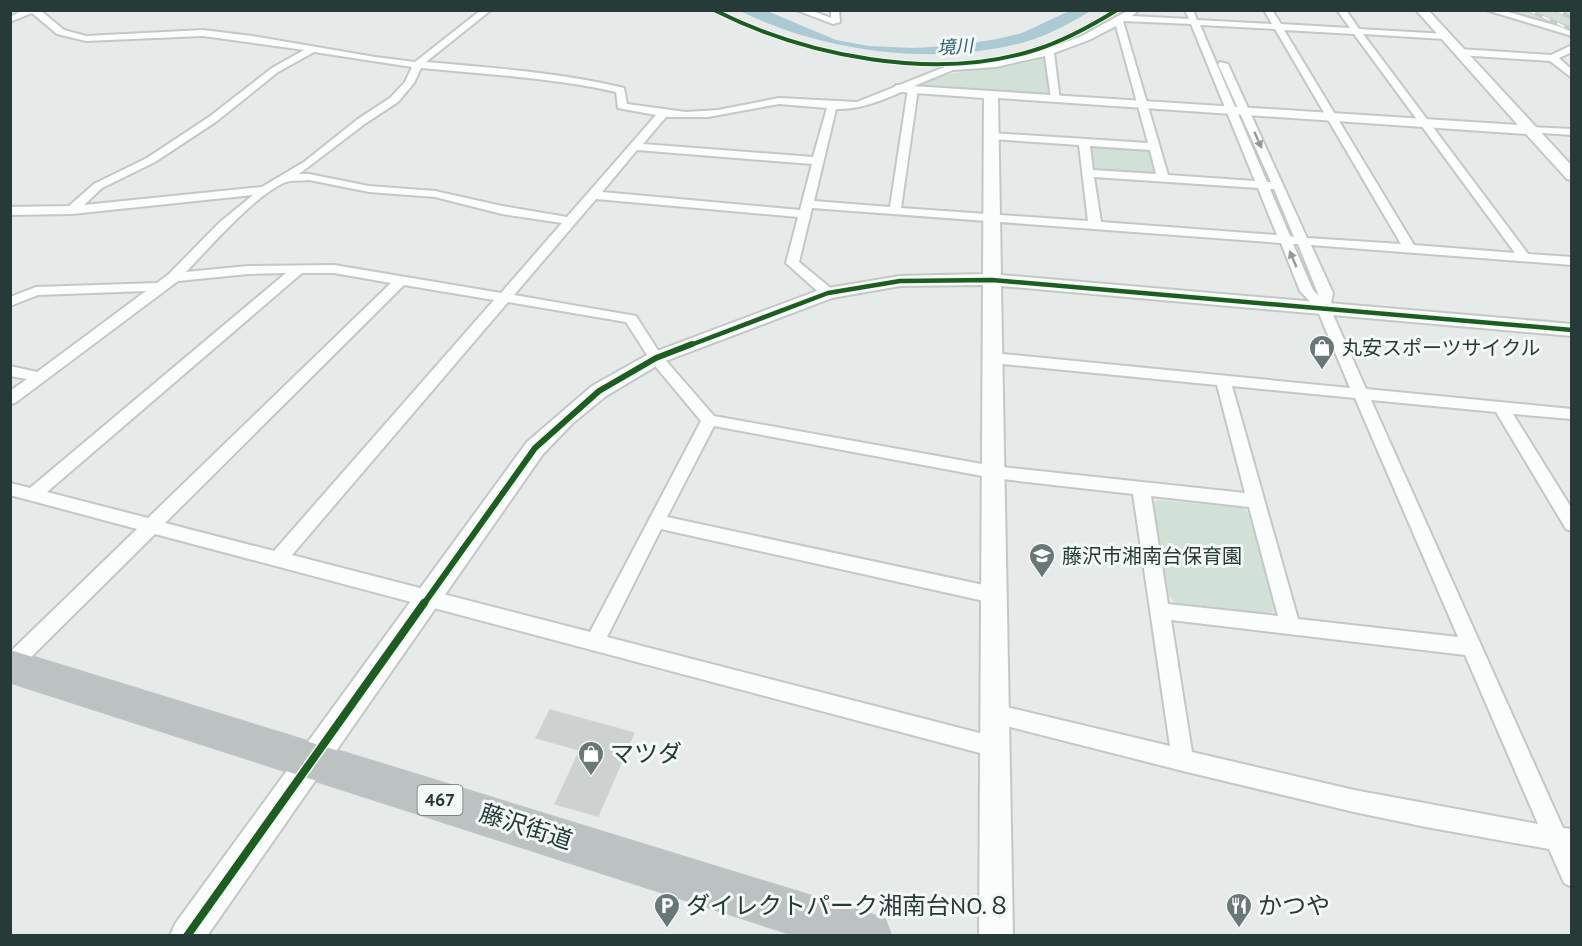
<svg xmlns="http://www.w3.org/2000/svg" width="1582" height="946" viewBox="0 0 1582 946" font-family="'PT Sans','Noto Sans JP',sans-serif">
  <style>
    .green { fill: #d1e1d7 }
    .water { fill: #accad3 }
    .building { fill: #cdd1d0; stroke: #cfd3d1; stroke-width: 1.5 }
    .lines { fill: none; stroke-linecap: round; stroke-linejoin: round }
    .street-casing { stroke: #c3c7c5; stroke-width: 4 }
    .secondary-casing { stroke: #c3c8c6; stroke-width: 4 }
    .highway-casing { stroke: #bec5c4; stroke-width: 3 }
    .street { fill: #fbfcfc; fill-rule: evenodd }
    .secondary { fill: #fbfcfc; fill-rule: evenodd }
    .highway { fill: #bcc2c1; fill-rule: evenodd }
    .rail-casing { stroke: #c7cbca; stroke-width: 4 }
    .rail { stroke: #f4f9f7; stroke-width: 2; stroke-dasharray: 8; stroke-linecap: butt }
    .cycleway-far3-casing { stroke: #f4f9f7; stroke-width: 6 }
    .cycleway-far2-casing { stroke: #f4f9f7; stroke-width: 8 }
    .cycleway-far1-casing { stroke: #f4f9f7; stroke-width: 10 }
    .cycleway-casing { stroke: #f4f9f7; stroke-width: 11 }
    .cycleway-far3 { stroke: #1b5e20; stroke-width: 4 }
    .cycleway-far2 { stroke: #1b5e20; stroke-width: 4.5 }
    .cycleway-far1 { stroke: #1b5e20; stroke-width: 6 }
    .cycleway { stroke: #1b5e20; stroke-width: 8 }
    .oneway { fill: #909c9a }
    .labels { text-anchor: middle; stroke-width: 6; stroke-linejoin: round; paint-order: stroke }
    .far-water-label { font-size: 18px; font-style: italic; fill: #275d70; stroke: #f4f9f7 }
    .shield { fill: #f4f9f7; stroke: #647471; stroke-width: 1.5 }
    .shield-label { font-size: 18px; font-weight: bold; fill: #263b38 }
    .poi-label { font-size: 20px; fill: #263b38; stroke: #f4f9f7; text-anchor: start }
    .near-poi-label { font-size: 24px; fill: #263b38; stroke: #f4f9f7; text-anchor: start }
    .near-street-label { font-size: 24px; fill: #263b38; stroke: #f4f9f7 }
  </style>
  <rect width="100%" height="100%" fill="#e6eae8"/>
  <!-- green -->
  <path class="green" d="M1502,11H1571V30Z
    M1044,58L1050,95L915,86C956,66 1001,72 1044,58Z
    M1091,146L1148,150L1155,177L1096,173Z
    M1158,500L1242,508L1250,514L1276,609L1270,614L1176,603L1169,596L1153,503Z"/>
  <!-- water -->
  <path class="water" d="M740,11H767L836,40L869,46L914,48L960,45L997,39L1022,33L1069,11H1091C1070,23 1049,35 1025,42C935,67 823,52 740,11Z"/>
  <!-- building -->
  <path class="building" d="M550,710L634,733L598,816L555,804L580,750L536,738Z"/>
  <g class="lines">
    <defs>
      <path id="street" d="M23,10H40L64,30L86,36L203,30L252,36L375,57L415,62L481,10H491L426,62C492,68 559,72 624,88L627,104L686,112L718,110L779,98L857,102L947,66L996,61L1047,49L1082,36L1129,10H1139L1132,16L1189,19L1185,10H1193L1197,20L1272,24L1264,10H1272L1281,24L1350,28L1337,10H1346L1359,29L1447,34V38L1444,39L1363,34L1528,254L1572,257V265L1311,245L1333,293L1330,308L1366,389L1572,409V419L1513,414L1572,509V531L1566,529L1496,412L1371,400L1563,828L1572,829V887L1564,883L1549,849L1426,827L1354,812L1183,771L987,721L984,714L987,707L994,704L1170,746L1133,494L993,478L714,426L667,517L993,587L1000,590L1002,595L1000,600L993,603L661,529L607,637L995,737L1003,740L1006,747L1003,754L995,757L155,534L17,671L10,674V652L137,529L10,495V483L30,488L286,273L248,274L178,281L15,403L10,404V391L27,379L10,376V366L37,372L146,291L38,295L10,306V297L36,287L157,283L169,274L219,223L253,195L72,214L10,215V207L69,206L94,184L147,158L209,117L272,68L304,50L203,36L86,41L57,34L32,13L10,22V17ZM1123,21L1191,24L1255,181L1168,175ZM1200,25L1275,29L1401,244L1307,238L1228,64L1220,62L1218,64L1271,182H1267ZM1116,26L1148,143L991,133L986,136L991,139L1079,145L1088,221L901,208L918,89L914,86L953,70L996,67L1045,56L1051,99L1060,101L1054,53L1089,40ZM1284,30L1354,34L1515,253L1414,245ZM314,52L412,67L405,82L390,98L358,119L304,162L262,187L84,205L102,188L155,162L217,121L278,72ZM421,68C486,74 552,78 616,92L618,108L656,115L567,217L502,206L435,191L369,186L309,174H299L366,123L398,102L414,83ZM908,89L890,207L814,201L836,109C862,110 885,99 908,89ZM779,104L827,108L813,157L643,144L666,117H708ZM1090,146L1150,150L1156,174L1093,170ZM637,150L812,164L800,210L602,192ZM1094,177L1258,188L1277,235L1101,222ZM309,180L369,192L435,197L502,214L562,223L501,293L334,265L248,266L186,272C209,248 257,193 286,182C292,180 302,181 309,180ZM1270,189H1274L1294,237L1290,236ZM596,199L798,217L786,263L823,296L828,297L835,293L833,290L799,262L812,208L1281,243L1300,291L1317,309L1350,388L992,353L985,358L992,363L1217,385L1245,493L993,466L714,416L661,355L636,316L514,295ZM1293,244H1298L1319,296L1313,290ZM302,273H334L391,283L148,518L47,492ZM404,285L494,300L274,551L165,523ZM508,302L626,322L651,361L701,421L590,632L292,555ZM1232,386L1355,398L1458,637L1298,619ZM1151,496L1249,507L1278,616L1168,604ZM1171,620L1465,655L1538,824L1354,790L1192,752Z
        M796,10H810L831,18V10H839L840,22L833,24Z
        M1486,10H1501L1572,30V36Z
        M1572,45V52L1559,58L1572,70V78L1550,61L1459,55L1454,52L1459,49L1551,55Z
        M1530,127L1572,129V135L1526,132V128Z"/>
      <path id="secondary" d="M1416,10H1428L1572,166V180L1567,179L1526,134L998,98L1001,275L1572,324V336L1001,286L1013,936H979L983,285L900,286L832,298L663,362L606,396L573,423L543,454L207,936H170L175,924L527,442L592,386L649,354L822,289L900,276L983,274L984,98L901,92L896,91L894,88L896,85L1518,125Z"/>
      <path id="highway" d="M10,650L869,914L885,920L891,936H798L10,682Z"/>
    </defs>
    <!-- street casing -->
    <use href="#street" class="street-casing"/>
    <!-- secondary casing -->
    <use href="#secondary" class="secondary-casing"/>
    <!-- highway casing -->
    <use href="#highway" class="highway-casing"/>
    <!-- street -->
    <use href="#street" class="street"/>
    <!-- secondary -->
    <use href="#secondary" class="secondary"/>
    <!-- highway -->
    <use href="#highway" class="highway"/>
    <defs>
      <path id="rail" d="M1528,10L1572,30
        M1556,10L1572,18"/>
    </defs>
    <!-- rail casing -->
    <use href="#rail" class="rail-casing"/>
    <!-- rail -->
    <use href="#rail" class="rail"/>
    <defs>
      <path id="cycleway-far3" d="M714,10C806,56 934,82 1035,50C1064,41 1091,26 1117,10"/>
      <path id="cycleway-far2" d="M688,346L828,293L900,281L992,280L1572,330"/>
      <path id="cycleway-far1" d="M423,605L535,448L599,391L656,358L692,344"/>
      <path id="cycleway" d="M187,936L424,603"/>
    </defs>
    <!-- cycleway-far3 casing -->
    <use href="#cycleway-far3" class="cycleway-far3-casing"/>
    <!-- cycleway-far2 casing -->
    <use href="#cycleway-far2" class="cycleway-far2-casing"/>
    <!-- cycleway-far1 casing -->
    <use href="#cycleway-far1" class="cycleway-far1-casing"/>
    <!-- cycleway casing -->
    <use href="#cycleway" class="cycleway-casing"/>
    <!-- cycleway-far3 -->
    <use href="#cycleway-far3" class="cycleway-far3"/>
    <!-- cycleway-far2 -->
    <use href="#cycleway-far2" class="cycleway-far2"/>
    <!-- cycleway-far1 -->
    <use href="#cycleway-far1" class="cycleway-far1"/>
    <!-- cycleway -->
    <use href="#cycleway" class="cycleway"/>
  </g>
  <!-- one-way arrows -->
  <defs><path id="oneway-solid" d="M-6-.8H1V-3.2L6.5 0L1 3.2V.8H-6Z" transform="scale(1.5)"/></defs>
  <g class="oneway">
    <use href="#oneway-solid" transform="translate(1258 140) rotate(66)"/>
    <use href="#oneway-solid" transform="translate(1293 259) rotate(-113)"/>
  </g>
  <!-- icons -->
  <defs>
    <symbol id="shop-pin" viewBox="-11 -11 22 30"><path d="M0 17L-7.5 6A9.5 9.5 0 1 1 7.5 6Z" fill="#697876" stroke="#f4f9f7"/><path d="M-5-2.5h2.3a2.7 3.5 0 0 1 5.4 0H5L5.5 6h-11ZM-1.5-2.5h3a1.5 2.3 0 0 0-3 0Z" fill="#fff"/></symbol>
    <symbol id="school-pin" viewBox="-11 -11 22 30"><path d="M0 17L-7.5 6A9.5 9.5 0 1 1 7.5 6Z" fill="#697876" stroke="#f4f9f7"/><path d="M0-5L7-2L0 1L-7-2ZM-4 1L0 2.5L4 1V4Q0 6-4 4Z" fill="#fff"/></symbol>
    <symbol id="parking-pin" viewBox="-11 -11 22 30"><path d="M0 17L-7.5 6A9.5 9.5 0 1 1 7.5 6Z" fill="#697876" stroke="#f4f9f7"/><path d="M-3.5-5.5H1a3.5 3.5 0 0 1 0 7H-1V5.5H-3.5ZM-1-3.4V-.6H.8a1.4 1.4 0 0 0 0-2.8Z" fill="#fff"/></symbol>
    <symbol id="restaurant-pin" viewBox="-11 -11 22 30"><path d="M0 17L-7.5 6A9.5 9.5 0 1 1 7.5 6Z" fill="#697876" stroke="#f4f9f7"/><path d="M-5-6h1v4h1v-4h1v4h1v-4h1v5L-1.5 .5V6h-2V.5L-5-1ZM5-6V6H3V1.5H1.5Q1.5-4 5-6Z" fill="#fff"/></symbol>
  </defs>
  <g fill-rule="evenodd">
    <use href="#shop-pin" x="1307" y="333" width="30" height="40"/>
    <use href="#school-pin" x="1027" y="541" width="30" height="40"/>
    <use href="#shop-pin" x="576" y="739" width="30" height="40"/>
    <use href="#parking-pin" x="652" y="891" width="30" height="40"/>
    <use href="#restaurant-pin" x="1224" y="891" width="30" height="40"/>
  </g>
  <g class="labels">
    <!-- far-water labels -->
    <g class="far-water-label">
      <text transform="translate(955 47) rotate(-4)" y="6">境川</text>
    </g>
    <!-- shield labels -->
    <rect class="shield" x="417.5" y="785" width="45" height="30" rx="4.5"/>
    <g class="shield-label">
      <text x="440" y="806">467</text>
    </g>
    <!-- poi labels -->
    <g class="poi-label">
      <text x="1342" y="355">丸安スポーツサイクル</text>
      <text x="1062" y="563">藤沢市湘南台保育園</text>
    </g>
    <!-- near-poi labels -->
    <g class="near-poi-label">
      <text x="610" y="762">マツダ</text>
      <text x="686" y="914">ダイレクトパーク湘南台NO.８</text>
      <text x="1258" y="914">かつや</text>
    </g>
    <!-- near-street labels -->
    <g class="near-street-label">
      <text transform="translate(526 827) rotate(18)" y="8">藤沢街道</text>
    </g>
  </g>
  <!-- border -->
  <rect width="1582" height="946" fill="none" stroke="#263b38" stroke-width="24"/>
</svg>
